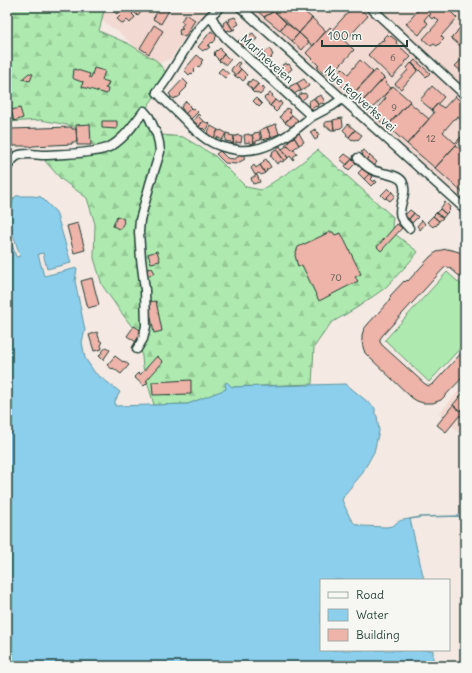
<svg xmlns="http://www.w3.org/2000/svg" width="472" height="673" viewBox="0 0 472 673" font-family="Delius,sans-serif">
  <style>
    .built { fill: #f2d9d2 }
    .forest { fill: url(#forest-firs); stroke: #669472 }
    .pitch { fill: #aeeaaf; stroke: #669472 }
    .water { fill: #8bcfed; stroke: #6095a3 }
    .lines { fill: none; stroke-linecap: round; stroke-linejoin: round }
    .stream { stroke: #6095a3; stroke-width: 1.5 }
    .building { fill: #eeb3a9; stroke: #1f3d34 }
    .minor-casing { stroke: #1f3d34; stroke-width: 11 }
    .minor { stroke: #f6f6f2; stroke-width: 8 }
    .labels { text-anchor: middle; stroke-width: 3.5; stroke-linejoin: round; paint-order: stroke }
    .number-label { font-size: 10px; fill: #535a51 }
    .street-label { font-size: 12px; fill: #1f3d34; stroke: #f6f6f2 }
  </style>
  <defs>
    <pattern id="forest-firs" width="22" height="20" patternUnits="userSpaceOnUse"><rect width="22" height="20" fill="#aeeaaf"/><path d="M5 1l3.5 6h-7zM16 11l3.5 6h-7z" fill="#95ca97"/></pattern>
  </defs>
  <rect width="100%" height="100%" fill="#f4e9e3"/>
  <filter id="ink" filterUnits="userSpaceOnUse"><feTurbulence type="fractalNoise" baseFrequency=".025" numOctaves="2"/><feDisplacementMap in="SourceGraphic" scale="8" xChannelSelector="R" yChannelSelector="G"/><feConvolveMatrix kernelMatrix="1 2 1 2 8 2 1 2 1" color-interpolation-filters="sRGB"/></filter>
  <g filter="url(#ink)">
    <!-- built -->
    <path class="built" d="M108,7H212L199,20L183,40L171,58L160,63L149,58L135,47L119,32L98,18Z
      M232,7H465V214L358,121L335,99Z
      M465,384V438L439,414Z"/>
    <!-- forest -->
    <path class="forest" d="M7,7H105L99,31L129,44L157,61L167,74L161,87L143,113L152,134L183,137L215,156L246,187L261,190L289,172L318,150L393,217L392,225L395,234L418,252L407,265L385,288L358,307L331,323L314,347L312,384L232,387L188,404L154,405L143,367L140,337L120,311L102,285L94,258L95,224L87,198L61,179L45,161L56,154H90L94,146L73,126L41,120L7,122Z"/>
    <!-- pitch -->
    <path class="pitch" d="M447,272L465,288V343L429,382L385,340Z"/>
    <!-- water -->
    <path class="water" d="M16,196H32L41,197L56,212L71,263L47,269L43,253L38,254L44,276L77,268L75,281L85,330L82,342L85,358L95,373L102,378L120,392L115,401V406L188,404L226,389L225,384L227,382L232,387L346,384L375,408V414L377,416L379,431L374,452L361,475L345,494L342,500L350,518L355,524L362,526L386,527L393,526C399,520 401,520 410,519L424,580H321V650H433V666H7V238L12,244L16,257L20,256L15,240L7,222V216L14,198Z"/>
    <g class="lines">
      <!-- stream -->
      <path class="stream" d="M410,519L421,517L459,516L465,519"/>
    </g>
    <!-- building -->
    <path class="building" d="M112,7H124L126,9L128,7H140L139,8L142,11L138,16L134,12L132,14L135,17L130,23L127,20L123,24L117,19L121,15L118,12L117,14L112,10L114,8Z
      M160,7H171L161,24L153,19Z
      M253,7H282L264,17Z
      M282,7H299L312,18L299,33L274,11Z
      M353,7H358L368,16L345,41L332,30Z
      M421,7H446L457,18L441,36L444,39L437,46L434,44L431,46L423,39L439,21L434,17L432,19L429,16L431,14L430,13L424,20L428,23L419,35L406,24Z
      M274,11L286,23L280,30L264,17Z
      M186,14L195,20L185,37L179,34L180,33L179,32L180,29L182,30L183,28L181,27L184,23L181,21Z
      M235,17L239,24L234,27L235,29L233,30L228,22L230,21L229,19Z
      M312,18L326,31L313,46L299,33Z
      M227,20L233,30L230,31L229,30L225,32L221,26L224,25L223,23Z
      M286,23L299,33L292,41L280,30Z
      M464,24L465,25V50L451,38L457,32V31Z
      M154,25L163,31L149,54L140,48Z
      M330,27L354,50L330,76L325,71L324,73L317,67L319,66L306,53Z
      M211,31L217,36L215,38L216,39L213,43L212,42L208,46L210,47L206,50L205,49L203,51L198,47Z
      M253,33L257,39L251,43V44L250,45L245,37Z
      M299,33L309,42L302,50L292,41Z
      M387,34L390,37L391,36L397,41L396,43L411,57L407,61V60L405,61L406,62L392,78L368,55L382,40L383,41L384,39L383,38Z
      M245,37L250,45L248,46L247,45L242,47L238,43L239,42L238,41Z
      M220,48L222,50L221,51L224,54L219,61L217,59H218L214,55L215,54L214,53L216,50L217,51Z
      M270,49L273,55L271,57L272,58L267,60L263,52Z
      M263,52L267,60L265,62L264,61L262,62L261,60L258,61L255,55L257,53L258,55Z
      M224,54L228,58L229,57L231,59L226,65L221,61L220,62L219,61Z
      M197,55L203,60L201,62L202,63L199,67L198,66L194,70L195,71L192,74L191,73L189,75L184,70Z
      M462,59L465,62V69L462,72L455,66Z
      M360,60L373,72L352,95L333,78L342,68L348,74Z
      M415,60L430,73L426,77L412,63Z
      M238,62L240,63L238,66L241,69L235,76L234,74V73L231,71L232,68Z
      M286,63L287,65L289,64L292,69L287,73V74L284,75L280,68L283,66L282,65Z
      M411,63L418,70L401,89L395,84L408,70L407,68Z
      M94,68L105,71L102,80L109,82L107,87H106L105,88L108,89L107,94L82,87L83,81L82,82L74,79L73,78L74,69L90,74L89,77L91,78Z
      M222,68L229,74L225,78L218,72Z
      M280,68L284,75L279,77L278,75H277L275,70Z
      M241,69L247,75L245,77L246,78L243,81L239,77L238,78L235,76Z
      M376,70L384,78L361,103L352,95Z
      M29,73L33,74L30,81L22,79Z
      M384,78L387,81L385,83L391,88L370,111L361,103Z
      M183,79L188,84L186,86L187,87L180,94L181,95L177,98L176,97L175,99L170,97L171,96L169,94Z
      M252,79L258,84L252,91L251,90L252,89L247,85L249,81L250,82Z
      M304,79L309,86L301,91L297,83Z
      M297,83L301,91L299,92V91L294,94L292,91H291L289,88L290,87V86Z
      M258,84L262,88L263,86L265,89L260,95L255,92L254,93L252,91Z
      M393,86L410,101L387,127L372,114L386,98L384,96Z
      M432,86L444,97L432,110L420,100Z
      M270,93L273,95L272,96L275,100L270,106L268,104H269L264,98L266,96L267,97Z
      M302,93L303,94L305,93L307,96L301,101L298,96Z
      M321,95L325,102L323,104L322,103L318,105L314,98Z
      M455,96L465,106V123L458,117L456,119L455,118L443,132L455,143L463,135L464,136L435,168L407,144L434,113L432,110L437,104L444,108Z
      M256,98L262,104L259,107L253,101Z
      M314,98L319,106L316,107V106L311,109L310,107H309L308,102Z
      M275,100L279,103L280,101L282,104L278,109H279L276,112L273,109L274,108L270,106Z
      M186,101L190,105L189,106L191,108L185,114L183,112H184L183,110L181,107Z
      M409,102L429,119L407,144L387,126Z
      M20,108L23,118L14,121L11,110Z
      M191,108L193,109L194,108L198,112L191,119L185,114Z
      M287,108L290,110L289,112L292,115L285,122L280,117L284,111V112Z
      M198,114L200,116L199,117L203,121L198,128L196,126L197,124L193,121Z
      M292,115L298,120L297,121L298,122L295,126L293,125L292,127L285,123Z
      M342,118L343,126L341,128L336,129V130H334L333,120Z
      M102,121H117V129L102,128Z
      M203,121L207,123L208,122L210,124L206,131L203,128L202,129L201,128L200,129L198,128Z
      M333,121L334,130H331V129H329V127H325V122Z
      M90,124L91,145H77L76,125Z
      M276,124L279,134L271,137L267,127Z
      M348,124L355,130L349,137L346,135L347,134L343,130Z
      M211,126L218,130L214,138L207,134Z
      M72,127V129H76L77,142H72V144L33,146L31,147L29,146H12V143L7,144V134L11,133V129Z
      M267,127L271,138L262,140L260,130Z
      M315,129L316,131V130L319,135L317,137L318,138L315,140L310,132Z
      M218,130L220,131L221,130L226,133L222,140L217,137L216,139L214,138Z
      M355,130L362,135L358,140L357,139L355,140L353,139L352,140L349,137Z
      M259,132L261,140L256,141V143H254L252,135L254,134V133Z
      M226,133L230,134L229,135L234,136L233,144H231V142L225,141Z
      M299,133L304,142L299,145L294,137Z
      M249,134V135H252L254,143L251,144L250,142L245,143L244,135Z
      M237,135L242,136L241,143L236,142V145L233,144L234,136H237Z
      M294,137L299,145L292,150L288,145L286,146L285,145L289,142L288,141Z
      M288,145L292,150L294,149L297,154L293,157L294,159L293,160L290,156L288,158L282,149Z
      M456,145L465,153V195L435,168Z
      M280,146L288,158L286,160H284L276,149Z
      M276,149L284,161L282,162L281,161L277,164L270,155L273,153L272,152Z
      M364,150L370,156L365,161L361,157L363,154L361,152Z
      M220,151L227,158L234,159L243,154L245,159L236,164L225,163L216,154Z
      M345,154L352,159L347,165L340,159Z
      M370,156L377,162L374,166L372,165L370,166L365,161Z
      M266,159L271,167L266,170L267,171L265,173L260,165L264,162L263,161Z
      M352,159L356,163L349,170L345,166Z
      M254,165L256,168L260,165L265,173L261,175L259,173L255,175L251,168Z
      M362,169L369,174L364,179L358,173Z
      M369,174L373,177L371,179L374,182L375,180L377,182L375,184L374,183L371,186L364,179Z
      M257,175L260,182L253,184L251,178Z
      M388,188L392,192L385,199L381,195Z
      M392,192L395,196L390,201L386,198Z
      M445,202L450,207L449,209L450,210L446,214L440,209Z
      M440,209L446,214L443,218L436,213Z
      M410,210L414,213L409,219L404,216Z
      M414,213L418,217L412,223L409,219Z
      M436,213L443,218L439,221L433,216Z
      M117,216L124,219L123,221L124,222L121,228H120L119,229L113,226Z
      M433,216L439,221L436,226L435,225L433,227L427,222Z
      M422,220L425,224L420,230L417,226Z
      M78,223L85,250L74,253L67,226Z
      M397,224L402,228L381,251L377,247Z
      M330,232H333L335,235L341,233L361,274L355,277L358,281L319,301L302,265L298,267L295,255L298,247Z
      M447,249L452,250L459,252L465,257V281L450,268L447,267L444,268L382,336L380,339V342L382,345L425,384L429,386L433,384L465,349V375L441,400L433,403H423L417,401L412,398L370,358L365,353L363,347L362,341V335L364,329L368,324L390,300L389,299L391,297L390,296L404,281L405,282L407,280L408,281L430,257L435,253L441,250Z
      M157,251L160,261L151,263L148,254Z
      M152,268L155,273L147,276L145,270Z
      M92,278L99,305L88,308L81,281Z
      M156,301L162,331L154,333L148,302Z
      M134,326L142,331L136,342L127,336Z
      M97,332L100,341H101L102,344L101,345L102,349L94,351L89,335Z
      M106,347L110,350L103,360L99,356Z
      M115,356L123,362L124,361L129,365L121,374L113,368L112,369L107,365Z
      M157,356L163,362L146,381L148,382L144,386L134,377L138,373L140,375Z
      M191,380V394L153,395L152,382Z
      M465,390V410L463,408L460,411L453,405Z
      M453,405L460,411L463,408L465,410V422L460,415L446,432L437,425Z"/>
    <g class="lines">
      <defs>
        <path id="minor" d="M220,7C213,13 206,20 200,27C184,47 174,72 157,92C165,101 174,109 183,118C200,136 212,147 238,150C249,151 260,149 271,144C286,138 299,127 311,117
          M240,7L465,209
          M370,7L465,95
          M211,16L217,27L226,38L307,112L311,117L332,106L342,99
          M358,158C362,162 367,168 373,170C381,174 397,174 402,181C410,194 394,208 403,221C404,223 407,225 409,228
          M7,167C10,163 13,158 17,156C26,152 36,155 45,155C62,154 92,154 107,148C122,142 134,124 144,111L149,117L157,135L159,143L160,152L150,184L140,220L139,232L141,259L145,290L146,326L143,339L137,349"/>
      </defs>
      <!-- minor casing -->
      <use href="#minor" class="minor-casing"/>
      <!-- minor -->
      <use href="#minor" class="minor"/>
    </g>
  </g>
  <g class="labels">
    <!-- number labels -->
    <g class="number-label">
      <text x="393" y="61">6</text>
      <text x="394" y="111">9</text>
      <text x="431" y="142">12</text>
      <text x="336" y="281">70</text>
    </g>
    <!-- street labels -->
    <g class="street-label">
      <text transform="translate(267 59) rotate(42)" y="4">Marineveien</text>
      <text transform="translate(360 99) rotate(42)" y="4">Nye teglverks vei</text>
    </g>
  </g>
  <!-- margin -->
  <rect width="472" height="673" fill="none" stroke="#f6f6f2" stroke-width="24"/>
  <rect x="12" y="12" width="448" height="649" fill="none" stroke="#1f3d34" stroke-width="1.5" filter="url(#ink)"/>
  <!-- legend -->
  <rect x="320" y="579" width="130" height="72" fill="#f6f6f2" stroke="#a0aca6"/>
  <rect x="328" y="592" width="20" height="6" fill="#f6f6f2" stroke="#a0aca6"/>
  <text x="356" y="599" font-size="12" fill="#1f3d34">Road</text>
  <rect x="328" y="609" width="20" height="12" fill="#8bcfed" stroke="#a0aca6"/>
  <text x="356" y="619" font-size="12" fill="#1f3d34">Water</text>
  <rect x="328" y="629" width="20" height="12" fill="#eeb3a9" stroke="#a0aca6"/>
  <text x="356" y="639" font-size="12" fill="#1f3d34">Building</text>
  <!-- scale -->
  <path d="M322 40v6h85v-6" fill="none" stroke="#1f3d34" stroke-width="2"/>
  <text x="328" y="40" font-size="12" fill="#1f3d34" stroke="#f6f6f2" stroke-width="3" paint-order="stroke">100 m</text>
</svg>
